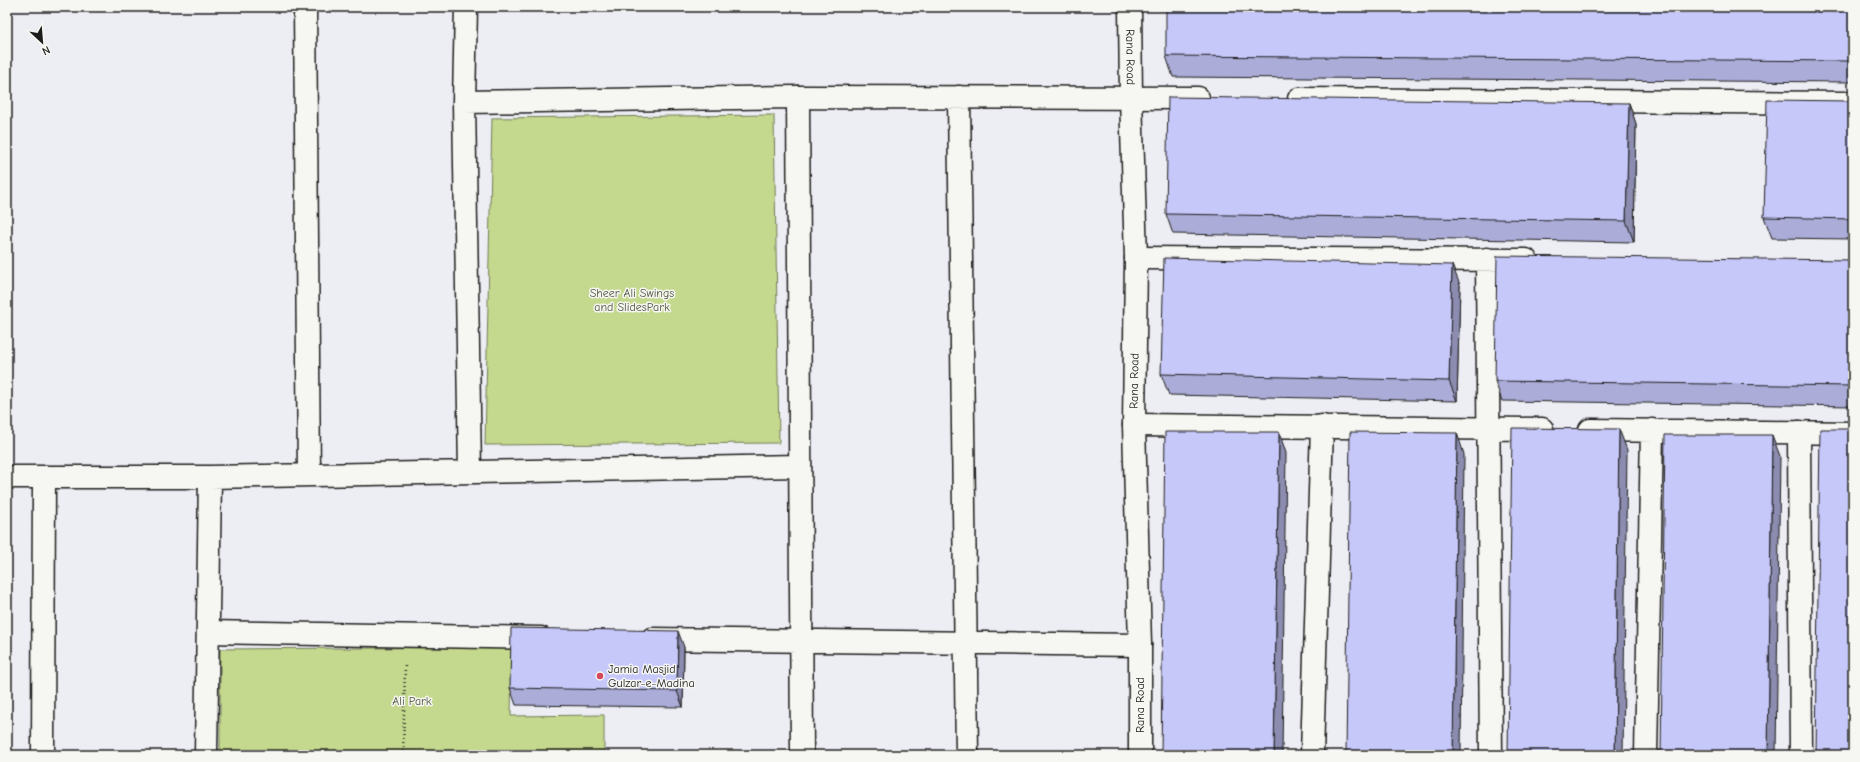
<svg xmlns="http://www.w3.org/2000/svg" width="1860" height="762" viewBox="0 0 1860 762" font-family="'Comic Neue',sans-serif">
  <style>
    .green { fill: #c5d98e; stroke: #707a55 }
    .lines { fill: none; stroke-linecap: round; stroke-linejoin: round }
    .minor-casing { stroke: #1c1c1c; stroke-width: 25 }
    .tertiary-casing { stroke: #1c1c1c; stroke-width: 25 }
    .path { stroke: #1c1c1c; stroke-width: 2.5; stroke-dasharray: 1 3; stroke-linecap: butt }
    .minor { stroke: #f6f6f2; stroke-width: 22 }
    .tertiary { stroke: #f6f6f2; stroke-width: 22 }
    .wall { fill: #abacd7; stroke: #1c1c1c }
    .shaded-wall { fill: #8b8caf; stroke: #1c1c1c }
    .building { fill: #c7c8fa; stroke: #1c1c1c }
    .poi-dot { fill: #d1495b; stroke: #f6f6f2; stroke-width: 1.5 }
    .labels { text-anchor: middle; stroke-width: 3; stroke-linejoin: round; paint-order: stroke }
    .street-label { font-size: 12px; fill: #1c1c1c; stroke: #f6f6f2 }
    .park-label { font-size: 12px; fill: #4f553e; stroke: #f6f6f2 }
    .poi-label { font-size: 12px; fill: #1c1c1c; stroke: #f6f6f2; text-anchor: start }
  </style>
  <rect width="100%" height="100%" fill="#ededf4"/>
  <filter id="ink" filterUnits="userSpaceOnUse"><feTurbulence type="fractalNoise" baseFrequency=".025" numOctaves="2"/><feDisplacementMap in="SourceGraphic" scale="8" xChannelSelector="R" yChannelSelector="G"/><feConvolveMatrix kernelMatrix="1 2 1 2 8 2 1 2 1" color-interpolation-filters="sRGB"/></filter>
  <g filter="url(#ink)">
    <!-- green -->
    <path class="green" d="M774,115L779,443L485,445L492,118Z
      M512,647L511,716L604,715V755H220V649Z"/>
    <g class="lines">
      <defs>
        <path id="minor" d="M305,7L309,475
          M466,7L464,102L470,472
          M798,97L802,755
          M959,97L967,755
          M1299,99L1853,103
          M464,102L798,97L1198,98
          M1136,258L1526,260
          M1487,259L1491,755
          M1134,425L1542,429
          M1590,430L1853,433
          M1799,432L1801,755
          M7,477H210L206,755
          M210,477L800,466
          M209,632L541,638
          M652,639L1140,645
          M43,755L44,477
          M1312,755L1322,426
          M1646,755L1652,430"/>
        <g id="tertiary">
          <path id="s1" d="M1130,7L1131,97L1136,258L1134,425L1140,645V755"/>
        </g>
      </defs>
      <!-- minor casing -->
      <use href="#minor" class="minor-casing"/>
      <!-- tertiary casing -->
      <use href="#tertiary" class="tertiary-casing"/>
      <!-- path -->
      <path class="path" d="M403,755L405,664"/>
      <!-- minor -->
      <use href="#minor" class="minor"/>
      <!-- tertiary -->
      <use href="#tertiary" class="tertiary"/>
    </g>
    <!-- wall -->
    <path class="wall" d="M1853,7V82L1173,77L1166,56Z
      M1853,101V239L1772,238L1764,217Z
      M1629,103L1636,124L1634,242L1173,234L1166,214Z
      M1853,260V406L1502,401L1495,381Z
      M1460,285L1457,401L1169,395L1161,374Z
      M684,647L683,707L516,705L510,688Z"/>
    <!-- shaded-wall -->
    <path class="shaded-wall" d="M1629,103L1636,124L1634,242L1626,221Z
      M1452,265L1460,285L1457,401L1449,381Z
      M1619,429L1627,450L1623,755H1615Z
      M1279,432L1286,453L1282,755H1274Z
      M1457,433L1464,454L1461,755H1453Z
      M1772,435L1780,456L1776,755H1768Z
      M678,631L684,647L683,707L677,691Z"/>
    <!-- building -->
    <path class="building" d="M1166,7H1853V61L1166,56Z
      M1168,97L1629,103L1626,221L1166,214Z
      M1767,100L1853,101V219L1764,217Z
      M1497,256L1853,260V386L1495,381Z
      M1164,258L1452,265L1449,381L1161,374Z
      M1512,428L1619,429L1615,755H1508Z
      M1820,429H1853V755H1816Z
      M1165,432H1279L1274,755H1161Z
      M1350,432L1457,433L1453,755H1346Z
      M1665,435H1772L1768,755H1661Z
      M511,628L678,631L677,691L510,688Z"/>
  </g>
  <!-- markers -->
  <circle class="poi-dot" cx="600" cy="676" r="4"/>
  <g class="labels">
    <!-- street labels -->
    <g class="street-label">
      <text dy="4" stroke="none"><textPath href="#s1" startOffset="50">Rana Road</textPath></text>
      <text transform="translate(1134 381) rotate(-89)" y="4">Rana Road</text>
      <text transform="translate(1140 705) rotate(-90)" y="4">Rana Road</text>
    </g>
    <!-- park labels -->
    <g class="park-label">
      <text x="632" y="297">Sheer Ali Swings<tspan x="632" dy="14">and SlidesPark</tspan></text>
      <text x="412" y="705">Ali Park</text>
    </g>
    <!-- poi labels -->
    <g class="poi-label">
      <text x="608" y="673">Jamia Masjid<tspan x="608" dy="14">Gulzar-e-Madina</tspan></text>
    </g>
  </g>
  <!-- margin -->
  <rect width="1860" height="762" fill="none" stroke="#f6f6f2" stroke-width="24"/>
  <rect x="12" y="12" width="1836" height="738" fill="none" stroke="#1c1c1c" stroke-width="1.5" filter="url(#ink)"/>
  <!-- north arrow -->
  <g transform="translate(42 42) rotate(154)" stroke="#f6f6f2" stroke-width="3" paint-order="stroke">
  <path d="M0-3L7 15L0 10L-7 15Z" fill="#1c1c1c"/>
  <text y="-6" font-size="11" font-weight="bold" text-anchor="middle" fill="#1c1c1c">N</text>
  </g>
</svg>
